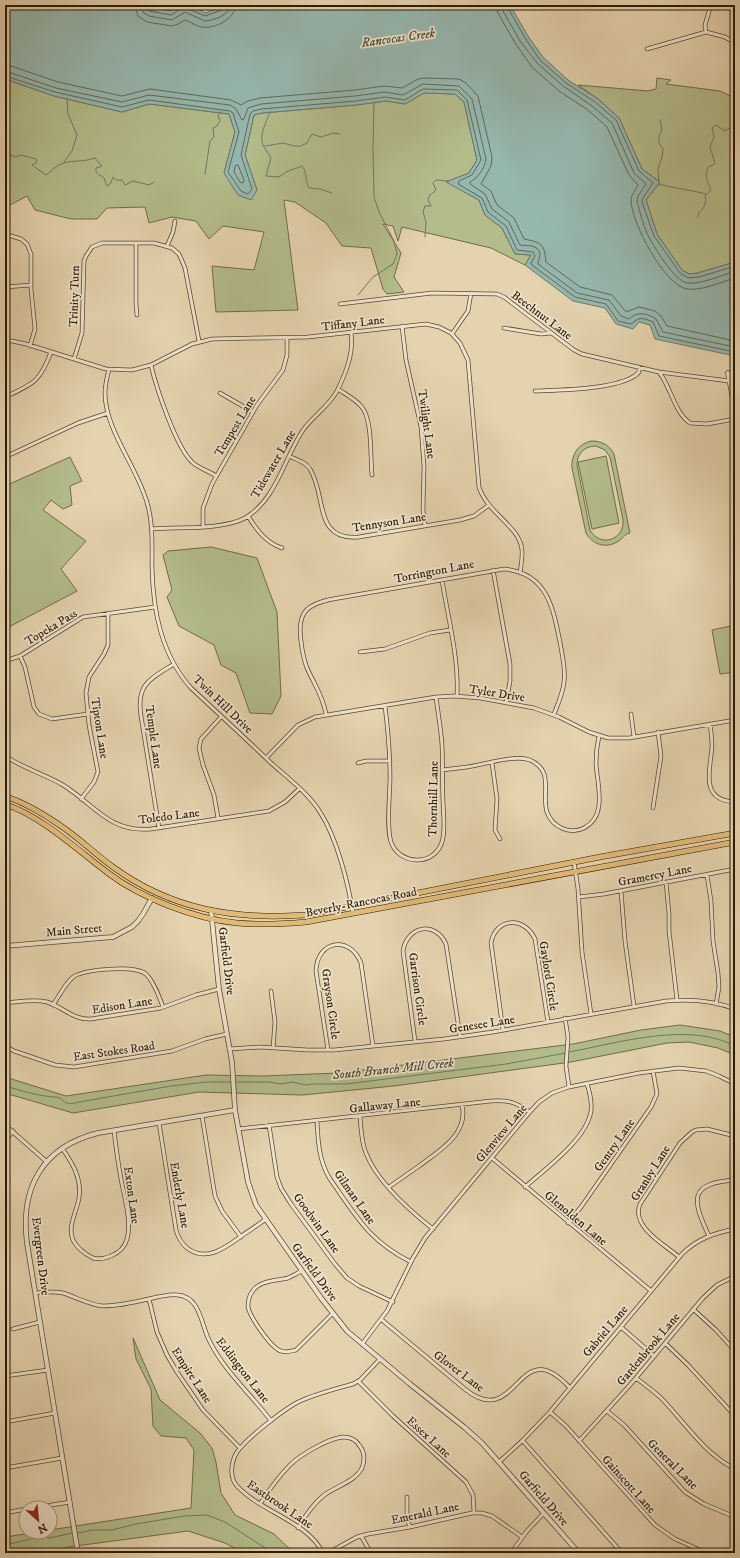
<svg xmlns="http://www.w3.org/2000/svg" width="740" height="1558" viewBox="0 0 740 1558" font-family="'IM FELL DW Pica',serif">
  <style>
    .green { fill: #b4bc8b; stroke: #6f6c48; fill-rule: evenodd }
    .water { fill: #96b7ae; stroke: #6b796a }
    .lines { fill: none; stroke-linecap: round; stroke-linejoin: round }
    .shore { stroke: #60695a; stroke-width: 1 }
    .stream { stroke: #6b796a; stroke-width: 1 }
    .minor-casing { stroke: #594930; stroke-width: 4.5 }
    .tertiary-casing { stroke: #594930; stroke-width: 5.5 }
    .primary-casing { stroke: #2a1b05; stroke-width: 6 }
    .minor { stroke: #eee2cb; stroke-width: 3 }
    .tertiary { stroke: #eee2cb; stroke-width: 4 }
    .primary { stroke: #e2ba78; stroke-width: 5 }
    .labels { text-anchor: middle; stroke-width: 3.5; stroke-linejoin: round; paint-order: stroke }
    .street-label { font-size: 12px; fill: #2a1b05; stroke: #eee2cb }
    .water-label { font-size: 13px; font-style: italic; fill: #4a4a38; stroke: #eee2cb }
  </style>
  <rect width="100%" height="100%" fill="#e5d3af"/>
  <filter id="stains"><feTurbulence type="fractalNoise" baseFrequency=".005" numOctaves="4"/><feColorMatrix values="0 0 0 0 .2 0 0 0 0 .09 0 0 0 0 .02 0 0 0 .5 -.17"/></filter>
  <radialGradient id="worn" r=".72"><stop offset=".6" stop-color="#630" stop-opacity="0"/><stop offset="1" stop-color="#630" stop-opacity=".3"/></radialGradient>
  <!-- green -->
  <path class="green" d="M657,78L671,80L666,84L720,91L735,98V262L698,273L689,274L682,270L657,234L646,200L660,182L642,169L619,118L598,99L578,85L648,91L656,89Z
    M5,79L54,96L122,112L149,104L229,114L235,132L224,173L257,190L245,155L254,115L262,113L356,105L386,101L405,104L424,93L455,94L464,102L477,160L469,173L447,182L479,200L485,215L502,228L515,254L531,255L525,265L491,248L402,227L398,241L393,226L383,224L401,253L394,277L404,292L387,294L383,289L371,248L342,246L326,223L295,202L284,200L298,310L216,312L212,266L254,270L264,232L223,226L209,239L196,221L172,217L149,223L145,207L107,208L97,219H71L35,210L27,196L10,205L5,199Z
    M591,441C602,441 609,445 614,454L630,533C624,534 623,539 617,542C605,549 592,544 586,533L572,468C571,455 578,444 591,441ZM596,446L605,450L610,457L623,520C625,540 600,548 590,530L577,465C577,454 584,446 596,446Z
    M606,456L619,523L592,529L578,462Z
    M70,457L82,481L70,486L72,505L63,509L51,500L43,510L86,541L61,569L77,591L5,629V486Z
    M211,547L257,558L277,612L281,696L272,714L250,713L236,673L221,665L214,645L179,626L167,597L172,590L163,555L168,551Z
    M731,626L735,648V672L720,674L712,630Z
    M680,1025L720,1031L735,1037V1055L718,1048L689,1042L667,1043L571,1062L394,1086L302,1095L199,1092L73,1113L5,1093V1077L66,1096L206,1075L263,1076L338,1073L573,1044L641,1030Z
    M133,1338L160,1400L200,1433L212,1448L216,1462L221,1493L235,1515L274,1534L294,1553H244L225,1543L188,1531L68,1547L41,1553H5V1537L38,1532H50V1530L191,1508L194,1450L186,1438L161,1436L153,1426L151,1389L136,1359Z"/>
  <!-- water -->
  <path class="water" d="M5,5H141L171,11L178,5H192L205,13L226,5H510L528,36L543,57L568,80L598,99L619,118L642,169L660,182L646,200L657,234L682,270L689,274L698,273L735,262V356L655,339L650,325L639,322L633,329L616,324L605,308L573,301L525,265L531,255L515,254L502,228L485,215L479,200L446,182L469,173L477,160L464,102L455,94L424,93L405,104L386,101L356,105L262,113L254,115L245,155L257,190L251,200L238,195L224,173L235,132L229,114L149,104L122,112L54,96L5,79Z"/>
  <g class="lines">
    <!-- shore -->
    <path class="shore" d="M135,5L138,16L147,22L172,26L178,24L185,20C191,22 197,27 203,27C215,29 235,19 236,5
      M141,5L143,12L149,16L172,20L185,12L205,21C214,20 229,16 230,5
      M146,5L147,9L149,11L171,15L179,10L180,5
      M189,5L191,10L205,16L222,10L225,5
      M496,5L498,13L515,43L532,67L559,91L588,110L607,127L629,175L638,185C636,190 631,194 631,201C632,223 664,285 687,289C702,291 721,282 735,278
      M502,5L503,11L520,41L537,63L563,86L592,106L612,123L634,173L646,184L638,196L637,201C640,213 644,229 650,239C657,251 674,280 687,283C699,285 723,275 735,271
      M507,5L508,8L525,38L540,60L566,83L595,102L616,120L639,171L653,183L643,198L642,202L654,236L680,273L688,278L699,277L735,266
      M5,65L11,66L58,82L122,96L150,89L231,100L241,105L248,101L260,98L355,90L384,86L402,88L418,79L424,78L459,79L466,83L478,96L492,157L491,166L481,184L491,191L497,205L514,218L524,239C542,243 544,243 546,262L580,287L612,295L626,312L639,307L655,311L661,316L667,326L735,341
      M5,71L56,88L122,102L149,95L230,105L236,109L242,120L244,119L248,108L261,104L355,96L385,92L403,95L423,84L459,86L472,99L486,159C485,168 478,178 470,182V184L485,194L492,209L509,222L520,245C528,246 538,244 540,254C540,257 538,261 538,264L577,293L609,300L621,316L629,319C637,311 647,313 656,319L663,332L735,347
      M5,76L55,92L122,107L149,100L230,111L233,113L239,132L228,172L241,191L248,194L252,189L241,155L250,114L253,111L261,109L356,101L385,97L405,100L423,89L457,90L467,100L481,160L472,175L459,181L458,184L482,198L488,212L506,226L517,250L533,252L535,256L531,263L532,265L575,297L606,304L618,321L631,324C640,317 641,317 653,322L659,336L735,352
      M238,165L244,180L243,183L240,182L234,172L235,166Z"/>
    <!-- stream -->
    <path class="stream" d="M270,112C266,123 258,136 264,147C266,151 269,154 271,158L266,176L279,177L286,172L302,166C307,171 305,181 309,188L320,189L332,193
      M265,146L283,143L294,146H301L307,143L312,134L321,137L333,133L340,134
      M5,153L15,157L21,155L36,159L37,162L32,165L46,175C52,171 56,165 64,163C74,160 85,162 95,158L102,166L96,168C95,175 101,175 104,178L107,186L111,183L113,177L116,180H122L125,185L133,181L149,185L154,182
      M64,162L72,151L77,135L68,114L67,98
      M205,174L210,141L214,137L213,128L217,126L220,121L218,116L220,112
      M659,184L658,169L662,157L663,149L659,143V136L662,130L660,120
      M658,185C663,184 666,186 671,187C683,189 694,191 706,194
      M698,217L699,212C704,209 707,202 705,196L710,191C711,186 708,185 707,180C705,176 707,170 709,166L713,165L715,163L710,147L714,137L712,128L716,125L725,131L731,127L735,131
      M425,237L426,222L423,212L425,206H431L428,200L429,196L436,190L433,183L436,180L449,181
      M358,295L373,277L393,264L397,254L394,241L379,212L374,197L373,149L374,102
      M569,1052C618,1043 689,1021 735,1046
      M235,1082H269L281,1084L292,1082L306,1085L313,1084H346L506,1064L566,1053
      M5,1086C22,1091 38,1096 55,1097C67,1098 60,1107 79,1102L171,1086L207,1082H232
      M76,1533L84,1532L91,1530H112L136,1524L184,1516L207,1515L225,1522L273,1553
      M5,1545L44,1536L49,1538L73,1533"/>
    <defs>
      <path id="minor" d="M711,5L705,25L706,32L725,37L735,43
        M647,49L706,32
        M5,234L21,239L27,244L31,254V289L35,329L30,346
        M136,243V304L137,315
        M167,246L173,232L175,221
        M5,287L31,285
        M340,304L432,293L497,294L504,297L574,350L582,354L659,372L729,381
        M402,326L406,360L421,427L424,466L423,510L425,525
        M504,328L541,334L551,333
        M452,334L468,311L471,293
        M5,341H12L26,344L106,369L132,370L151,365L192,344L212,339L308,337L426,324L439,327L451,333L460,343L468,360L479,487C487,512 516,525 521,545C524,553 521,564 520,573
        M74,359L82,333L84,261L86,256L92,247L102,243H154L172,248L179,254L185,268L199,341
        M151,365C156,387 176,447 192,462C198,468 209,471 216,476
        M109,369C107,377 105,385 105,393C105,431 139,469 148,506C153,525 152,547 152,567C153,611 161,654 191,688C218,713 245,738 271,763C288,778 308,793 320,812C337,838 348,883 353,913
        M659,372C671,387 674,412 690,423L707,424L735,419
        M338,389C345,394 355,399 361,406C373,419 370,457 372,475
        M535,391C557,390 624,390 639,372V367
        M220,393L253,412
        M5,397C33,384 40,382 51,352
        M289,456C297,460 306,462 310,469C327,496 313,541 359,537L460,520L474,516L489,505
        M5,457L78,423L108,413
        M248,516C256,529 266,543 282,548
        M203,526V508L212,484L257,405L283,370L287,355V338
        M151,529C177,527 223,530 245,518C276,500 284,459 303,430C313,416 329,406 337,391C346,373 354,353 351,333
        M493,570L510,664V681L506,703
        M442,580C448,618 459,658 457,696
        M360,652L385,649L430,633L450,630
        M20,656L25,667L34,707L39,714L52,719L88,714
        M5,661L20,656L83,617L155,607
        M385,706C388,730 390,754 390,778C390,796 386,826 391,842C399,865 434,867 442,842C446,829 443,813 443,800C442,782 443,763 442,745C441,729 438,713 436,697
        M326,714C323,696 314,684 307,668C304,660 302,650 301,641C297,613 306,604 333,599L504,569C547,573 553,607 560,642C562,655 566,669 564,682C563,693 558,704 554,714
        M631,714L634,737
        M710,724C711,731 712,739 712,746C711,768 698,800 735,802
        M5,756C23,768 44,774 63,785C94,804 109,833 151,829L269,811L285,802L299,789
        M266,758L298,725L315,717L436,697L454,696L480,698L534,708L559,717L589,732L608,738H629L735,720
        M358,763L366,761H390
        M492,763L497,799L495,830L500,839
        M442,770C450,769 459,768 467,767C483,765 515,754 530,760C555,771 541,794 547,812C552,827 570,835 584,828C608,816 597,784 596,763C596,754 597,745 599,736
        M81,799L94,782L98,772L89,725L86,693L89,677L104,654L108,645V613
        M653,808L661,756L658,732
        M218,818L214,795L203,765L199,748L201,739L221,717
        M159,828L141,716C136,684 150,679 174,664
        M574,862L578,889L582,952L591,1014
        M707,875L711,901L713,941L718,973L719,987L716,1004
        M666,882L669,914V931L677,1000
        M621,891L625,941L634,1006
        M579,897L604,894L735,869
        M271,991L275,1022L273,1048
        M5,1003C18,1002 33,999 47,1002C63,1007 73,1020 91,1019L161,1008L196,995L219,989
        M53,1005C59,996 65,984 73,977C85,969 135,965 146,974C154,982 159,996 163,1007
        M565,1018L568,1037L566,1066L569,1087
        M503,1030L491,943C496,917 524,916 535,939L548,1022
        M415,1041L403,951C407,926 435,920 446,944L460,1036
        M5,1046L14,1051L55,1065L74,1067L172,1051L205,1039L227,1034
        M229,1049L260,1047L308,1050H334L444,1039L493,1032L666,1001C689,999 713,1000 735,1009
        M328,1050L316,971C317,940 350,935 361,963L373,1046
        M202,1116L215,1196L222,1211L241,1237
        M360,1116C361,1128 361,1141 366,1153C377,1182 409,1210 433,1229
        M317,1121C318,1142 319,1161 330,1179C356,1216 369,1241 411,1262
        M159,1123L176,1230C178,1237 181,1243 187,1248C207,1263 226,1247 243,1235C250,1230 258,1225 266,1219
        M5,1125L47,1162
        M269,1125L277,1177L281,1188L291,1204L335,1264L347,1278L359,1286L393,1302
        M238,1129L491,1101C509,1100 515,1102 530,1112
        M5,1141L13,1131
        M62,1148C73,1164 82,1179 79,1198C77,1211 67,1227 73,1240C77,1248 85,1254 93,1258C99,1260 106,1258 111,1256C118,1253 125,1247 127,1239C132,1223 124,1195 121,1179C118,1163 116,1147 114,1131
        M492,1158L650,1290
        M389,1187C399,1180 409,1173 419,1166C439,1151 469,1134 462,1105
        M525,1187C545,1169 587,1139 591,1111C592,1102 590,1093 587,1084
        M568,1223L581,1207L651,1107L657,1094L653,1071
        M709,1236C692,1200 688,1183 735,1180
        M679,1257C664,1244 631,1227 640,1204L680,1143L692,1132L696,1130L707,1129L735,1136
        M302,1271C297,1273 293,1276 288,1278C276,1281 259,1280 252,1292C249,1296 248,1302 248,1307C250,1317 271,1348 281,1351C286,1353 291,1351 296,1350L333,1313
        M36,1293C45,1292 54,1291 63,1293C76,1297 89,1305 103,1306C122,1306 140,1301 157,1297C164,1296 171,1294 178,1295C201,1297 201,1326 210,1342C225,1372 252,1395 271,1421
        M149,1299L157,1332L167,1355L177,1372L203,1410L240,1448
        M693,1309L716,1330L735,1351
        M382,1320L466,1390C519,1431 517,1330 570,1388
        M621,1327L654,1356
        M13,1329L40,1322
        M665,1343L688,1365L735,1416
        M362,1344L387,1311L413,1258L425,1238L528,1114L539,1102L552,1093L569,1087L639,1073L679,1068L706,1071L719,1076L735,1084
        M5,1376L48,1370
        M636,1378C644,1384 652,1390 660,1397C685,1422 702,1452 735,1469
        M358,1381L393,1416L466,1482L473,1495L474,1513
        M607,1411L624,1425L685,1492L704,1504L735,1517
        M550,1412L566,1426L655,1525L675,1539L707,1553
        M5,1422L55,1413
        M523,1441L622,1553
        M579,1441L630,1385L703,1298L717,1285L735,1276
        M499,1462L521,1442L549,1413L682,1254C697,1239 714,1233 735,1229
        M5,1468L62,1458
        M407,1497V1519L410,1527
        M260,1504C269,1490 278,1477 290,1465C300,1455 329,1438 343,1437C350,1437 356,1440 359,1445C365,1452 365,1460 362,1468C355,1482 334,1487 323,1496C312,1505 305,1516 298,1528
        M34,1508L70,1502
        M5,1513L26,1509
        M361,1536L371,1553
        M162,1553L188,1551L206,1553
        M323,1553C307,1521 261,1512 237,1486C229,1477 231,1462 237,1452C247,1438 283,1410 298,1402C315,1394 335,1389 353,1384L360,1380L380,1359
        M328,1553L357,1537L368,1534L410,1527L472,1513H482L492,1516L522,1537
        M511,1553L527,1531L543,1514"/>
      <path id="tertiary" d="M728,373L735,409
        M211,910L219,989L232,1062L235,1110L248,1182L256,1205L321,1298L347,1331L410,1384L464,1427L482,1443L579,1553
        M5,946L113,937L132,927L138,921L143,914L152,898
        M78,1553L27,1243C20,1188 42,1147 98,1133L235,1110"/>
      <path id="primary" d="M5,796C25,803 44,814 61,826C79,838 95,854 113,867C172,910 235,920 306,915L600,857L735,833
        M5,804C44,818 75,848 108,873C141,898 195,919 237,923C260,925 283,924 306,922L735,842"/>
    </defs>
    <!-- minor casing -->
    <use href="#minor" class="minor-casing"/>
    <!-- tertiary casing -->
    <use href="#tertiary" class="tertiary-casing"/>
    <!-- primary casing -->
    <use href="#primary" class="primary-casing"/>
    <!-- minor -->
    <use href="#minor" class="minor"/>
    <!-- tertiary -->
    <use href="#tertiary" class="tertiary"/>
    <!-- primary -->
    <use href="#primary" class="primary"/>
  </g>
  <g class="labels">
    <!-- street labels -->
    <g class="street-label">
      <text transform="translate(74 296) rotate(-88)" y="4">Trinity Turn</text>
      <text transform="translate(542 315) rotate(37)" y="4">Beechnut Lane</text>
      <text transform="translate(353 323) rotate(-7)" y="4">Tiffany Lane</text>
      <text transform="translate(427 424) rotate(82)" y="4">Twilight Lane</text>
      <text transform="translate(235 426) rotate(-59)" y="4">Tempest Lane</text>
      <text transform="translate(273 464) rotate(-60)" y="4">Tidewater Lane</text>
      <text transform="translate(389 522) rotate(-9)" y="4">Tennyson Lane</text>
      <text transform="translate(434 571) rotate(-11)" y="4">Torrington Lane</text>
      <text transform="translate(51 627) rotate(-31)" y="4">Topeka Pass</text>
      <text transform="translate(497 693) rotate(9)" y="4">Tyler Drive</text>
      <text transform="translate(223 704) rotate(44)" y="4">Twin Hill Drive</text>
      <text transform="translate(100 728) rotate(81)" y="4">Tipton Lane</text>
      <text transform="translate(154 737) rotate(82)" y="4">Temple Lane</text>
      <text transform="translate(433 799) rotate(-89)" y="4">Thornhill Lane</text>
      <text transform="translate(169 816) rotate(-7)" y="4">Toledo Lane</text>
      <text transform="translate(655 875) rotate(-11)" y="4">Gramercy Lane</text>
      <text transform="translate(361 902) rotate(-11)" y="4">Beverly-Rancocas Road</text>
      <text transform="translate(74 930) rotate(-5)" y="4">Main Street</text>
      <text transform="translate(227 961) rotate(83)" y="4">Garfield Drive</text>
      <text transform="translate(549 976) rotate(81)" y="4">Gaylord Circle</text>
      <text transform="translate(418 989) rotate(82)" y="4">Garrison Circle</text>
      <text transform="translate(331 1004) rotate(82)" y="4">Grayson Circle</text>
      <text transform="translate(122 1005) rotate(-9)" y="4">Edison Lane</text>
      <text transform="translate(482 1024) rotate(-9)" y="4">Genesee Lane</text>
      <text transform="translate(114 1051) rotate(-8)" y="4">East Stokes Road</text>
      <text transform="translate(385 1105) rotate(-6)" y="4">Gallaway Lane</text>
      <text transform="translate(501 1133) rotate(-50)" y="4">Glenview Lane</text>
      <text transform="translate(614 1145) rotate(-55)" y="4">Gentry Lane</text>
      <text transform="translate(650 1173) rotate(-58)" y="4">Granby Lane</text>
      <text transform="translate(132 1195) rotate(82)" y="4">Exton Lane</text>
      <text transform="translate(180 1195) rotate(80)" y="4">Enderly Lane</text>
      <text transform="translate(355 1197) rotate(55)" y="4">Gilman Lane</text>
      <text transform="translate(576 1218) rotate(40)" y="4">Glenolden Lane</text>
      <text transform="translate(317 1223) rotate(54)" y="4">Goodwin Lane</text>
      <text transform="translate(41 1256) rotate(83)" y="4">Evergreen Drive</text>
      <text transform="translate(315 1272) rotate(54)" y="4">Garfield Drive</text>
      <text transform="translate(605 1331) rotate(-50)" y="4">Gabriel Lane</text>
      <text transform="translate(648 1349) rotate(-50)" y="4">Gardenbrook Lane</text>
      <text transform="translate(243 1370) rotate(52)" y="4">Eddington Lane</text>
      <text transform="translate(459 1371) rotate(37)" y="4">Glover Lane</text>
      <text transform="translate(192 1375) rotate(57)" y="4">Empire Lane</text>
      <text transform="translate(429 1437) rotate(42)" y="4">Essex Lane</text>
      <text transform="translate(673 1464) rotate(45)" y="4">General Lane</text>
      <text transform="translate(629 1484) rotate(48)" y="4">Gainscott Lane</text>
      <text transform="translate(544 1498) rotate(49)" y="4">Garfield Drive</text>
      <text transform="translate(280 1504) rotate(34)" y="4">Eastbrook Lane</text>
      <text transform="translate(425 1513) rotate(-12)" y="4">Emerald Lane</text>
    </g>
    <!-- water labels -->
    <g class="water-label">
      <text transform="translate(398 37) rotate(-8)" y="5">Rancocas Creek</text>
      <text transform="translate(393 1068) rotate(-6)" y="5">South Branch Mill Creek</text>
    </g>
  </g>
  <!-- margin -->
  <rect width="740" height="1558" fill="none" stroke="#e5d3af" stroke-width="20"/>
  <rect x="6" y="6" width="728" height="1546" fill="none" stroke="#2a1b05" stroke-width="2"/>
  <rect x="10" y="10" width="720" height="1538" fill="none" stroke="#2a1b05"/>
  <!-- north arrow -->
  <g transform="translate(38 1520) rotate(153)"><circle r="19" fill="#eee2cb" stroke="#a0927c"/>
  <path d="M0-3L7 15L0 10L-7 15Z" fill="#8f2418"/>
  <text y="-6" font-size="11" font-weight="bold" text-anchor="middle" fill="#2a1b05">N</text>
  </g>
  <rect width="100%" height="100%" filter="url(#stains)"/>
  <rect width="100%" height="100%" fill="url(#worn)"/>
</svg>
